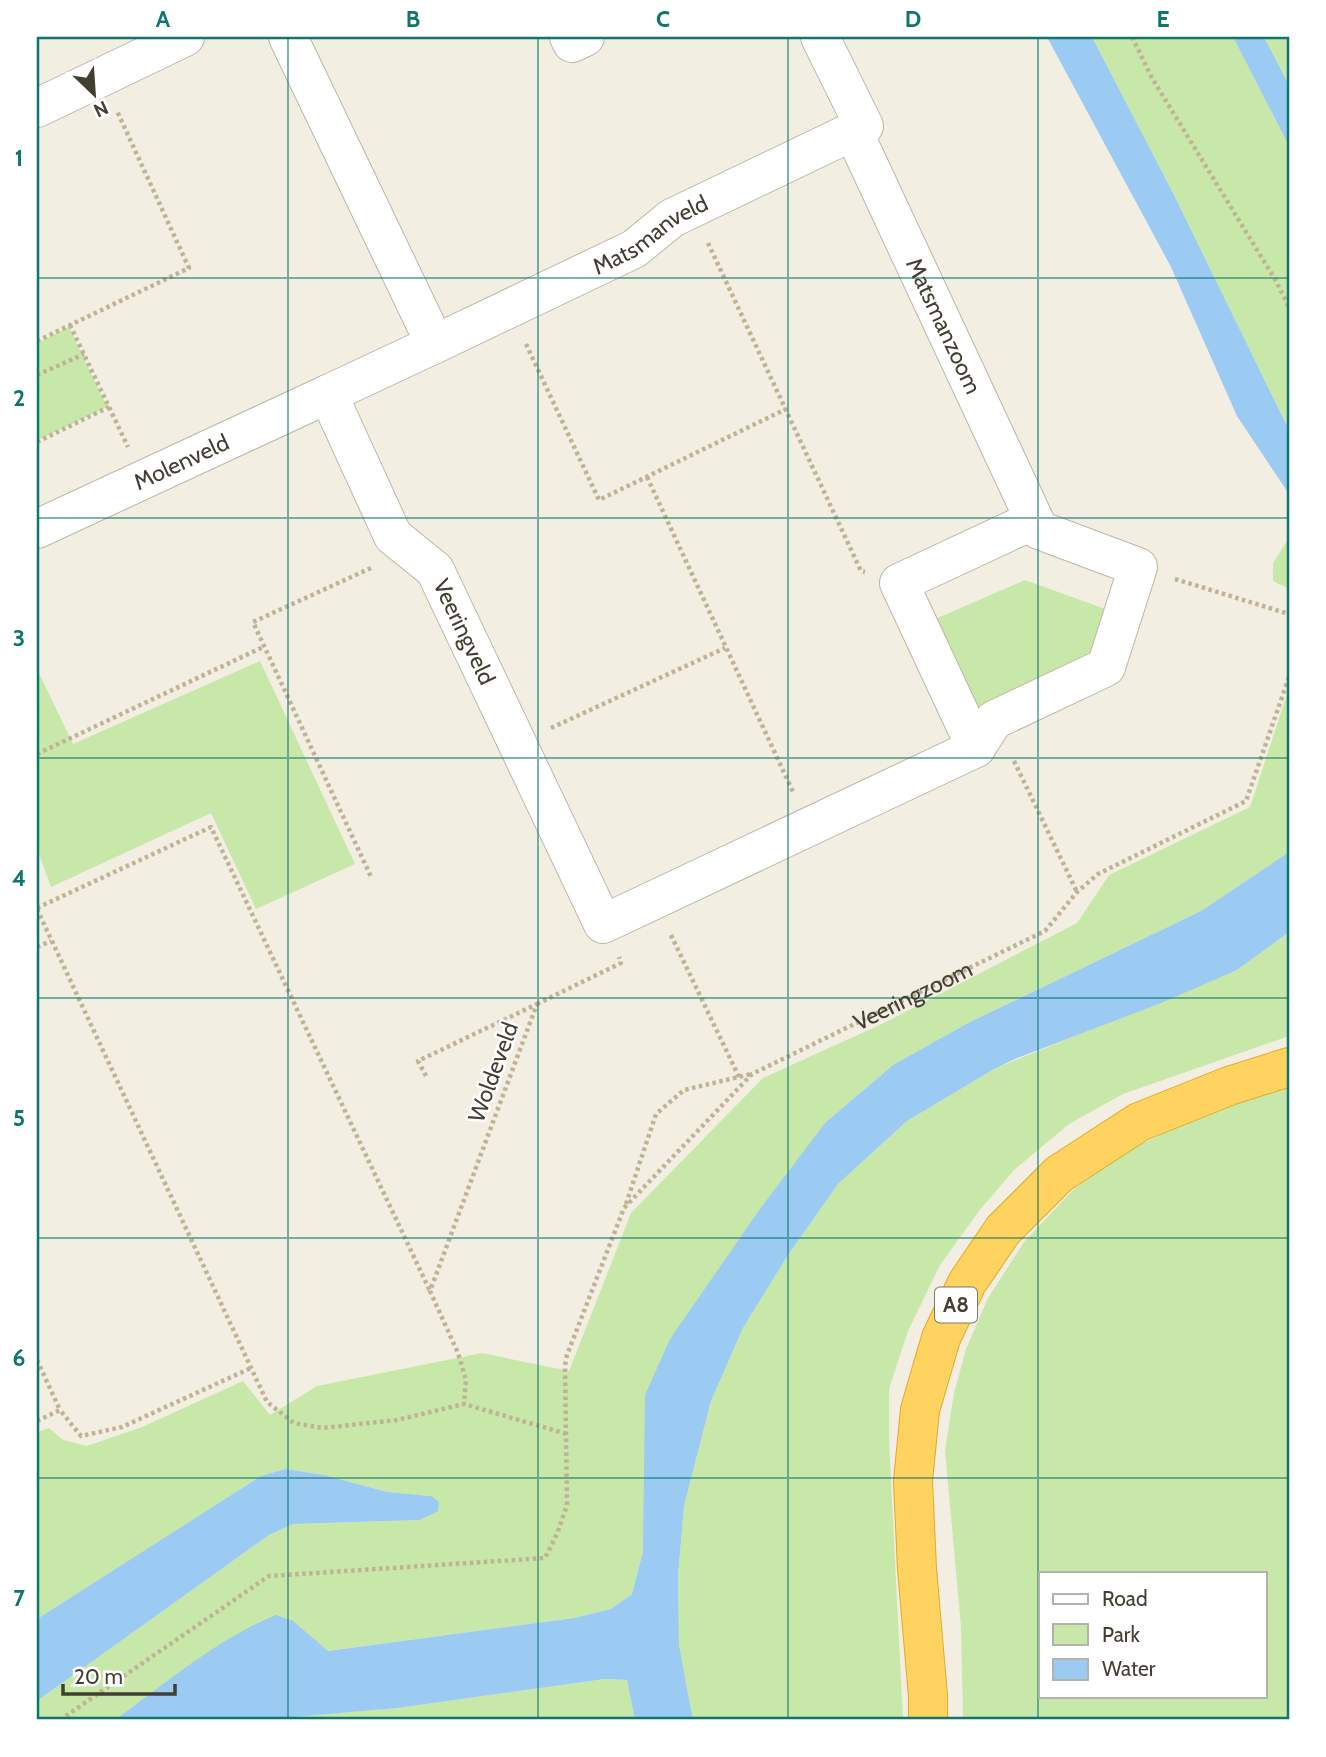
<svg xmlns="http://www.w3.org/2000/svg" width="1326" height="1757" viewBox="0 0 1326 1757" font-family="Cabin,sans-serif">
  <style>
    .green { fill: #c8e8a9; fill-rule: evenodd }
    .water { fill: #9bcaf2 }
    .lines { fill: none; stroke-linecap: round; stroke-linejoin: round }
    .minor-casing { stroke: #bdb6a5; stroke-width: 40 }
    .motorway-casing { stroke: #e2a92c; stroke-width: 40 }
    .path { stroke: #c0b395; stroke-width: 4.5; stroke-dasharray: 3.5 3.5; stroke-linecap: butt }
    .minor { stroke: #fff; stroke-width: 38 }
    .motorway { stroke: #ffd360; stroke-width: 38 }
    .grid { fill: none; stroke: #0f766e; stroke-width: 2; stroke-opacity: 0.55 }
    .labels { text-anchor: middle; stroke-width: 5; stroke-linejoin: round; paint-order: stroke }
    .shield { fill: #fff; stroke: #7b7870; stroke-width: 2 }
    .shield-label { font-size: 21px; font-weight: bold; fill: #433e33 }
    .street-label { font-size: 23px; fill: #433e33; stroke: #fff }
    .neatline { fill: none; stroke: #0f766e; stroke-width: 2.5 }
    .grid-label { font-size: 23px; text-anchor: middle; font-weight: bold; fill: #0f766e }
  </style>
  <rect width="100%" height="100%" fill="#f2eee2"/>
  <!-- green -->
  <path class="green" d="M1092,37H1233L1289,146V430L1173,193Z
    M1264,37H1289V85Z
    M69,327L107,407L38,440L37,343Z
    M1289,538V589L1273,581V563Z
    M1025,580L1108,610L1091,661L976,713L933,620Z
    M260,661L355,864L256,909L211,813L51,887L37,849V669L73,744Z
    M1289,688V852L1201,911L968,1023L893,1065L825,1123L643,1551L632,1594L611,1609L574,1618L327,1651L293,1621L201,1658L115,1720H37V1701L269,1535L293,1524L420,1520L431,1496L387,1492L324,1475L285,1469L261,1476L37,1619V1432L49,1428L63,1440L87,1446L142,1427L243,1381L270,1415L317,1386L482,1353L569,1371L631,1213L763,1078L884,1023L1077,923L1109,875L1250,807Z
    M1289,932V1036L1123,1094L1069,1124L1014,1170L979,1211L940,1265L908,1331L889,1389V1440L903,1720H693L679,1645L678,1576L684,1506L711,1401L743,1328L788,1255L838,1184L907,1121L994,1069L1237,970Z
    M1289,1084V1720H963L961,1627L945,1450L954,1393L966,1349L988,1298L1024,1242L1074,1189L1125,1152L1206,1113ZM1041,1573H1265V1696H1041Z
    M605,1679L627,1680L635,1720H243L397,1708Z"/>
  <!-- water -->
  <path class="water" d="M1047,37H1092L1173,193L1289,430V494L1237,416L1171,267Z
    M1233,37H1264L1289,85V146Z
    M1289,852V932L1237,970L1161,1003L1015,1059L994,1069L907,1121L838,1184L788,1255L743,1328L711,1401L684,1506L678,1576L679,1645L693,1720H635L627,1680L605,1679L397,1708L270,1719L115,1720C166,1683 217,1639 276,1615L293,1621L328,1651L574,1618L611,1609L632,1594L643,1551L645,1395L670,1339L760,1209L825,1123L893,1065L968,1023L1201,911Z
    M285,1469L324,1475L387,1492L431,1496L439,1502L438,1511L420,1520L293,1524L269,1535L37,1701V1619L261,1476Z"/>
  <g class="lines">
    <defs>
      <g id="minor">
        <path id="s2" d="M288,37L435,344L328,394L393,536L435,570L603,924L976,748"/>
        <path d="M569,37L572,43L585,37"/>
        <path d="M37,108L185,37"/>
        <path id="s3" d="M853,131L1039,530L1138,567L1106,667L994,720L976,748"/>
        <path id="s4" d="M435,344L634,249L672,218L864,126L820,37"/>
        <path id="s5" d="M37,529L328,394"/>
        <path d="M976,748L899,583L1034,520"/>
      </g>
      <path id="motorway" d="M928,1720V1696L917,1569L913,1481L920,1410L941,1338L967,1283L1003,1230L1059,1174L1139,1122L1229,1086L1289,1067"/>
    </defs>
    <!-- minor casing -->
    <use href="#minor" class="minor-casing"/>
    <!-- motorway casing -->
    <use href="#motorway" class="motorway-casing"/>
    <!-- path -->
    <g class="path">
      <path d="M1132,37L1152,78L1276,281L1289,307"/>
      <path d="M708,243L861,571L865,572"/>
      <path d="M70,325L128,447"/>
      <path d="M37,341L189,268L117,111"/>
      <path d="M526,344L599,500L786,409"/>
      <path d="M37,375L84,354"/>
      <path d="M37,442L109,407"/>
      <path d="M647,477L794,794"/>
      <path d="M371,568L253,622L372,879"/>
      <path d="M1175,579L1289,614"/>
      <path d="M551,728L725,648"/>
      <path d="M37,754L263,647"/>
      <path d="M1014,761L1077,892"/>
      <path d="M37,908L211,827L430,1291"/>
      <path d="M37,909L267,1402L294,1423L322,1428L397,1420L464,1404L567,1434"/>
      <path d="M671,935L739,1077"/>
      <path d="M37,947L51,941"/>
      <path d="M537,1004L621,963L619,957"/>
      <path d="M426,1076L418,1061L537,1004L430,1291L458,1353L466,1380L464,1404"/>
      <path d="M626,1204L656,1114L684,1090L751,1074"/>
      <path d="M37,1360L60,1410"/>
      <path d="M37,1421L60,1410L81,1436L122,1427L251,1368"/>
      <path id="s1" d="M60,1720L269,1576L545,1558L557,1534L567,1505L565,1365L567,1355L624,1208L752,1074L1045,931L1077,892L1098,874L1246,801L1289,677"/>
    </g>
    <!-- minor -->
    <use href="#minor" class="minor"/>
    <!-- motorway -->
    <use href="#motorway" class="motorway"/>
  </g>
  <!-- grid -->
  <path class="grid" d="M288,37V1720M538,37V1720M788,37V1720M1038,37V1720M37,278H1289M37,518H1289M37,758H1289M37,998H1289M37,1238H1289M37,1478H1289"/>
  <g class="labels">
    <!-- shield labels -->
    <rect class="shield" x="935" y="1287.5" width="42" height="35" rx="5"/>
    <g class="shield-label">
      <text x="956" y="1312">A8</text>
    </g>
    <!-- street labels -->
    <g class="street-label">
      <text dy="8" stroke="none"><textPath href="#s4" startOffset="242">Matsmanveld</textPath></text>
      <text dy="8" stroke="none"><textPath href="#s3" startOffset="215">Matsmanzoom</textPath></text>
      <text dy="8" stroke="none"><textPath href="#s5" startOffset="159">Molenveld</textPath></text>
      <text dy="8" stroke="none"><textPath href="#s2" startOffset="737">Veeringveld</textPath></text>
      <text dy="8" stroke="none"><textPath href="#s1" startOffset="1260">Veeringzoom</textPath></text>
      <text transform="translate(493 1072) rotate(-70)" y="8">Woldeveld</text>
    </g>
  </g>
  <!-- border -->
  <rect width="1326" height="1757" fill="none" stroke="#ffffff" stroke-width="77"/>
  <!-- legend -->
  <rect x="1039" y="1572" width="228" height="126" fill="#ffffff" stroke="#b4b2ad" stroke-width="2"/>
  <rect x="1053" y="1594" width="35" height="10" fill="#ffffff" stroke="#b4b2ad" stroke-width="2"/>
  <text x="1102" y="1606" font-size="21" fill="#433e33">Road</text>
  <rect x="1053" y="1624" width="35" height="21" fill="#c8e8a9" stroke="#b4b2ad" stroke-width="2"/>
  <text x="1102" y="1642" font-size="21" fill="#433e33">Park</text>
  <rect x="1053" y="1659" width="35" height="21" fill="#9bcaf2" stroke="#b4b2ad" stroke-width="2"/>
  <text x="1102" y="1676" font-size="21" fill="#433e33">Water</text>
  <!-- north arrow -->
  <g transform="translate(94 94) rotate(155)" stroke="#ffffff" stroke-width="5" paint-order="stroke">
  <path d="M0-5L12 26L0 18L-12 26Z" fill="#433e33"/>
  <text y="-10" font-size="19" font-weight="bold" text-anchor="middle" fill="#433e33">N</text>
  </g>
  <!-- scale -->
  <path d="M63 1684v10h112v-10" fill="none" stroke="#433e33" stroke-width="3.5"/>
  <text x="74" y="1684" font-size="21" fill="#433e33" stroke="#ffffff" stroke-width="5" paint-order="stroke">20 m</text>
  <rect x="38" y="38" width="1250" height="1680" class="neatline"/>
  <g class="grid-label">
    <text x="163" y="27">A</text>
    <text x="413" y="27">B</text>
    <text x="663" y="27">C</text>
    <text x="913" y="27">D</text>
    <text x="1163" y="27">E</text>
    <text x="19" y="166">1</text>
    <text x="19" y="406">2</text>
    <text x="19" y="646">3</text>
    <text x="19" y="886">4</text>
    <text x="19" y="1126">5</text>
    <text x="19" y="1366">6</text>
    <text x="19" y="1606">7</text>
  </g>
</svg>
